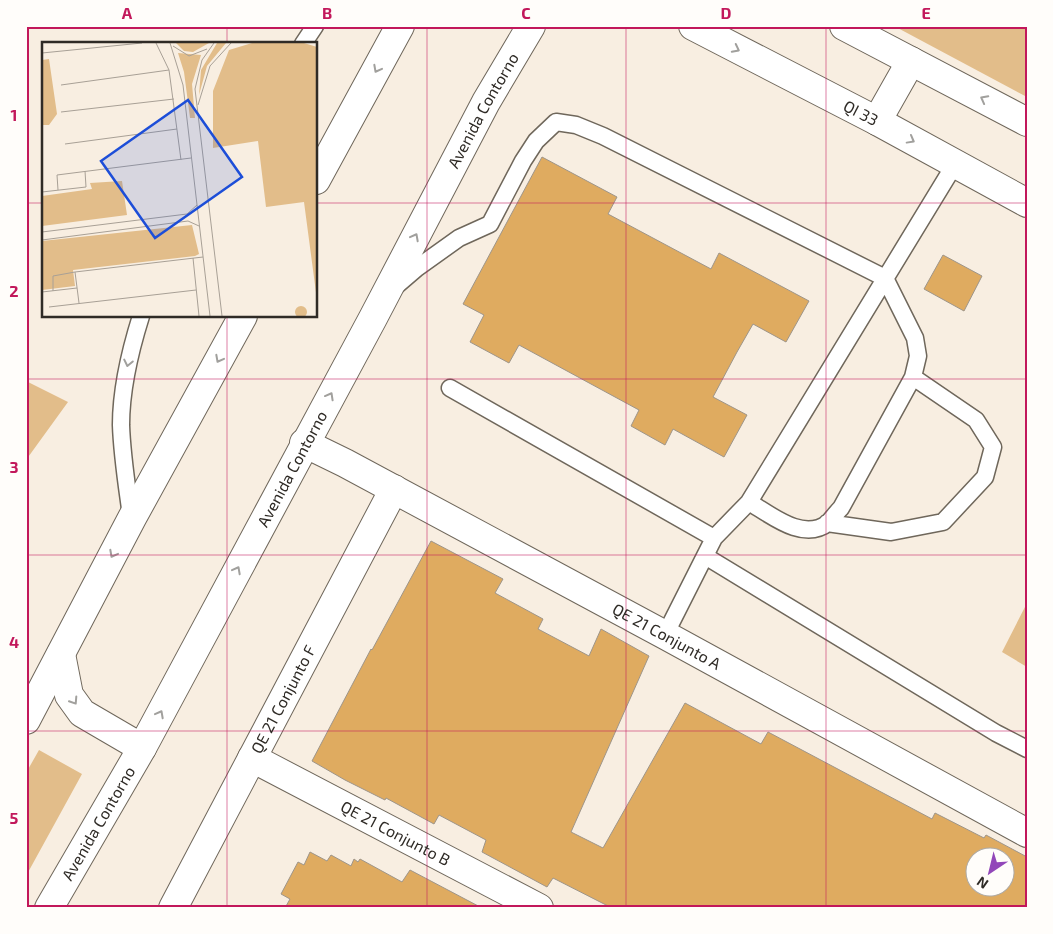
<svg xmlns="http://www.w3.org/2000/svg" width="1053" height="934" viewBox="0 0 1053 934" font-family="'Exo 2',sans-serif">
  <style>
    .green { fill: #e2bd8a }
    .building { fill: #dfab60; stroke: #9e9589; fill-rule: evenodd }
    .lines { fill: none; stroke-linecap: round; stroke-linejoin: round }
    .service-casing { stroke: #6f675b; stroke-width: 19 }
    .minor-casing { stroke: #6f675b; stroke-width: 30 }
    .tertiary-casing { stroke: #6f675b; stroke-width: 30 }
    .secondary-casing { stroke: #6f675b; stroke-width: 30 }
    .service { stroke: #fff; stroke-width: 16 }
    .minor { stroke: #fff; stroke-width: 28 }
    .tertiary { stroke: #fff; stroke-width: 28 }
    .secondary { stroke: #fff; stroke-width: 28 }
    .oneway { stroke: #a1a09d }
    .grid { fill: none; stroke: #c2185b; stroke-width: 1; stroke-opacity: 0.55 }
    .labels { text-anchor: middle; stroke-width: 4; stroke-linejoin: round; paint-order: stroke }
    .street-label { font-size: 16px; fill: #2f2b26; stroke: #fffdfa }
    .inset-road { fill: none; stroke: #a8a096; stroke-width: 1 }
    .view { fill: #1d4ed8; fill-opacity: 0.15; stroke: #1d4ed8; stroke-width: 2.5 }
    .inset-edge { fill: none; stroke: #2f2b26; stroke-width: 2.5 }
    .neatline { fill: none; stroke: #c2185b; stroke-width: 2 }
    .grid-label { font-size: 16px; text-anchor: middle; font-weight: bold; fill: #c2185b }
  </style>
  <rect width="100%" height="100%" fill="#f8eee1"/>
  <!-- green -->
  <path class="green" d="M894,26H1027V97Z
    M26,381L68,402L26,460Z
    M1027,603V667L1002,652Z
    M39,750L82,774L26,876V773Z"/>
  <!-- building -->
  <path class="building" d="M542,157L617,197L608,214L711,269L719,253L809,301L786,342L753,324L737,352L713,397L747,415L724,457L673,429L665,445L631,426L639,410L519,345L509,363L470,342L484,315L463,304Z
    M943,255L982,276L964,311L924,289Z
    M431,541L503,579L495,593L543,619L538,629L589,656L601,629L649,656L571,832L603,848L685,703L761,744L768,732L932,819L935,813L984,838L986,835L1027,857V908H612L553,878L547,887L482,852L486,840L439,815L434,824L386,798L385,800L345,780L312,761L371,649L372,650ZM976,856H1006V886H976Z
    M310,852L327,861L331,855L351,866L354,859L358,862L360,859L402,882L410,870L482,908H285L290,899L281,894L298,862L304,865Z"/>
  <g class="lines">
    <defs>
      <path id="service" d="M303,44L315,26
        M396,286L417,268L459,238L490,224L523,161L536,141L556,122L576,125L603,136L885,278L915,338L918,356L913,377L841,508C836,513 832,519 828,523C803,542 771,515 749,502
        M450,388L714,538
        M131,516C127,486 122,456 121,425C121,388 130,351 141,316
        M827,523L891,532L943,522L985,477L993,447L976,420L913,377
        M705,556L996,733L1027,749
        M665,635L714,538L749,502L955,164"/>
      <g id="minor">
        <path id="s1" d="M304,443L345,463L665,635L1027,833"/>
        <path id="s2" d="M252,758L539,908"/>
        <path id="s3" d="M173,908L394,489"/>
      </g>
      <g id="tertiary">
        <path id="s4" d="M693,26L877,121L1027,203"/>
        <path d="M844,26L1027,122"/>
        <path d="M877,121L911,61"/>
      </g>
      <g id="secondary">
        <path d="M316,180L400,26"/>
        <path d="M61,654L69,695L82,713L142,748"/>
        <path d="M26,720L132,518L243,316"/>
        <path id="s5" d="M49,908L142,748L373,318L486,102L531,26"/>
      </g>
    </defs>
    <!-- service casing -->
    <use href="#service" class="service-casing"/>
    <!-- minor casing -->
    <use href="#minor" class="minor-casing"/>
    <!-- tertiary casing -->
    <use href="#tertiary" class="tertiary-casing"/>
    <!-- secondary casing -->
    <use href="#secondary" class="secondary-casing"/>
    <!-- service -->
    <use href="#service" class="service"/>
    <!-- minor -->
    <use href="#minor" class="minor"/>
    <!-- tertiary -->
    <use href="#tertiary" class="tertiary"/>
    <!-- secondary -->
    <use href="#secondary" class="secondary"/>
  </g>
  <!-- one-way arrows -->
  <defs><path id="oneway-chevron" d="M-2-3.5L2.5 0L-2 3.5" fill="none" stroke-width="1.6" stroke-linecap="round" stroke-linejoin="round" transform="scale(1.25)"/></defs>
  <g class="oneway">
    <use href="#oneway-chevron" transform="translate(736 49) rotate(27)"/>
    <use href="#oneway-chevron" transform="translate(377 69) rotate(118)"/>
    <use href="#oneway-chevron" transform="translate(984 99) rotate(-152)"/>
    <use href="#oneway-chevron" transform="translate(911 140) rotate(29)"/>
    <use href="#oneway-chevron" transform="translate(415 237) rotate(-62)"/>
    <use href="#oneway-chevron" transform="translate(219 359) rotate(118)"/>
    <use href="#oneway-chevron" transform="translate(128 363) rotate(102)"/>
    <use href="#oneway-chevron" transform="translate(330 396) rotate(-61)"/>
    <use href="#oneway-chevron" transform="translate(113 554) rotate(118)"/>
    <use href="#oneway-chevron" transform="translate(237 570) rotate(-62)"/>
    <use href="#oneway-chevron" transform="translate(74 701) rotate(57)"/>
    <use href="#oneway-chevron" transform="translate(160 714) rotate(-62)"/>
  </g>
  <!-- grid -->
  <path class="grid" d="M227,26V44M427,26V908M626,26V908M826,26V908M26,203H44M316,203H1027M227,316V908M26,379H1027M26,555H1027M26,731H1027"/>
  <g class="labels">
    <!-- street labels -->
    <g class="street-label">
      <text dy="6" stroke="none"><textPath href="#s5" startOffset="908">Avenida Contorno</textPath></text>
      <text dy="6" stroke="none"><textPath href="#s4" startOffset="189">QI 33</textPath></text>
      <text dy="6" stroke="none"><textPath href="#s5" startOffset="502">Avenida Contorno</textPath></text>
      <text dy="6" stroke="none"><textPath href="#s1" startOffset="411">QE 21 Conjunto A</textPath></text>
      <text dy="6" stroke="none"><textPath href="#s3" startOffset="236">QE 21 Conjunto F</textPath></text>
      <text dy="6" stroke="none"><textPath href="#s5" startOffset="98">Avenida Contorno</textPath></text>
      <text dy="6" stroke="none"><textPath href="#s2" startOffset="162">QE 21 Conjunto B</textPath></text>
    </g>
  </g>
  <!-- overview -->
  <g transform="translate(42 42)">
    <rect width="275" height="275" fill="#f8eee1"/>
    <path d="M134,1H167L151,10L142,9ZM175,1H184L165,24L157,53L159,28ZM210,1H262L275,5V258L262,160L224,165L216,99L171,106V49L187,8ZM136,11L159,13L150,42L153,76H148L142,30ZM7,17L15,72L7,83H0V18ZM80,139L85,173L0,184V154L50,147L48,141ZM150,183L157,212L153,214L31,228L33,244L0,248V199ZM253 270a6 6 0 1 1 12 0a6 6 0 1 1-12 0Z" fill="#e2bd8a"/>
    <path class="inset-road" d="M114,1L127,28L139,118M128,1L141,43L168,274M172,1L160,18L153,47L180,274M131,4L147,14L165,7M0,11L100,1M19,43L127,28M156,63L168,24L189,1M19,70L132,57M23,102L135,87M16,148L15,133L149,116M0,150L44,145L43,129M0,190L145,172L155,163M0,198L146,179L157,184M151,216L157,274M11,249V234L33,230M0,250L35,246M37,261L33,230L161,215M7,265L154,248"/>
    <path class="view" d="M146,58L200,135L113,196L59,119Z"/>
    <rect width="275" height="275" class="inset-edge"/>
  </g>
  <!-- border -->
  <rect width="1053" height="934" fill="none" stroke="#fffdfa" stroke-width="55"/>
  <!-- north arrow -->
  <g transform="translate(990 872) rotate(215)"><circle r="24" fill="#fffdfa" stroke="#aca9a5"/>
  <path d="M0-4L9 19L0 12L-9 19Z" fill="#9247b9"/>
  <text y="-8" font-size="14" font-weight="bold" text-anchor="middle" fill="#2f2b26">N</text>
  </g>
  <rect x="28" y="28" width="998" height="878" class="neatline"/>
  <g class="grid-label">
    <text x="127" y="19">A</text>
    <text x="327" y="19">B</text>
    <text x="526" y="19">C</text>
    <text x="726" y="19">D</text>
    <text x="926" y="19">E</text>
    <text x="14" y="121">1</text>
    <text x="14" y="297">2</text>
    <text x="14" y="473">3</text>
    <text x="14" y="648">4</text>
    <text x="14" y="824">5</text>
  </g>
</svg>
